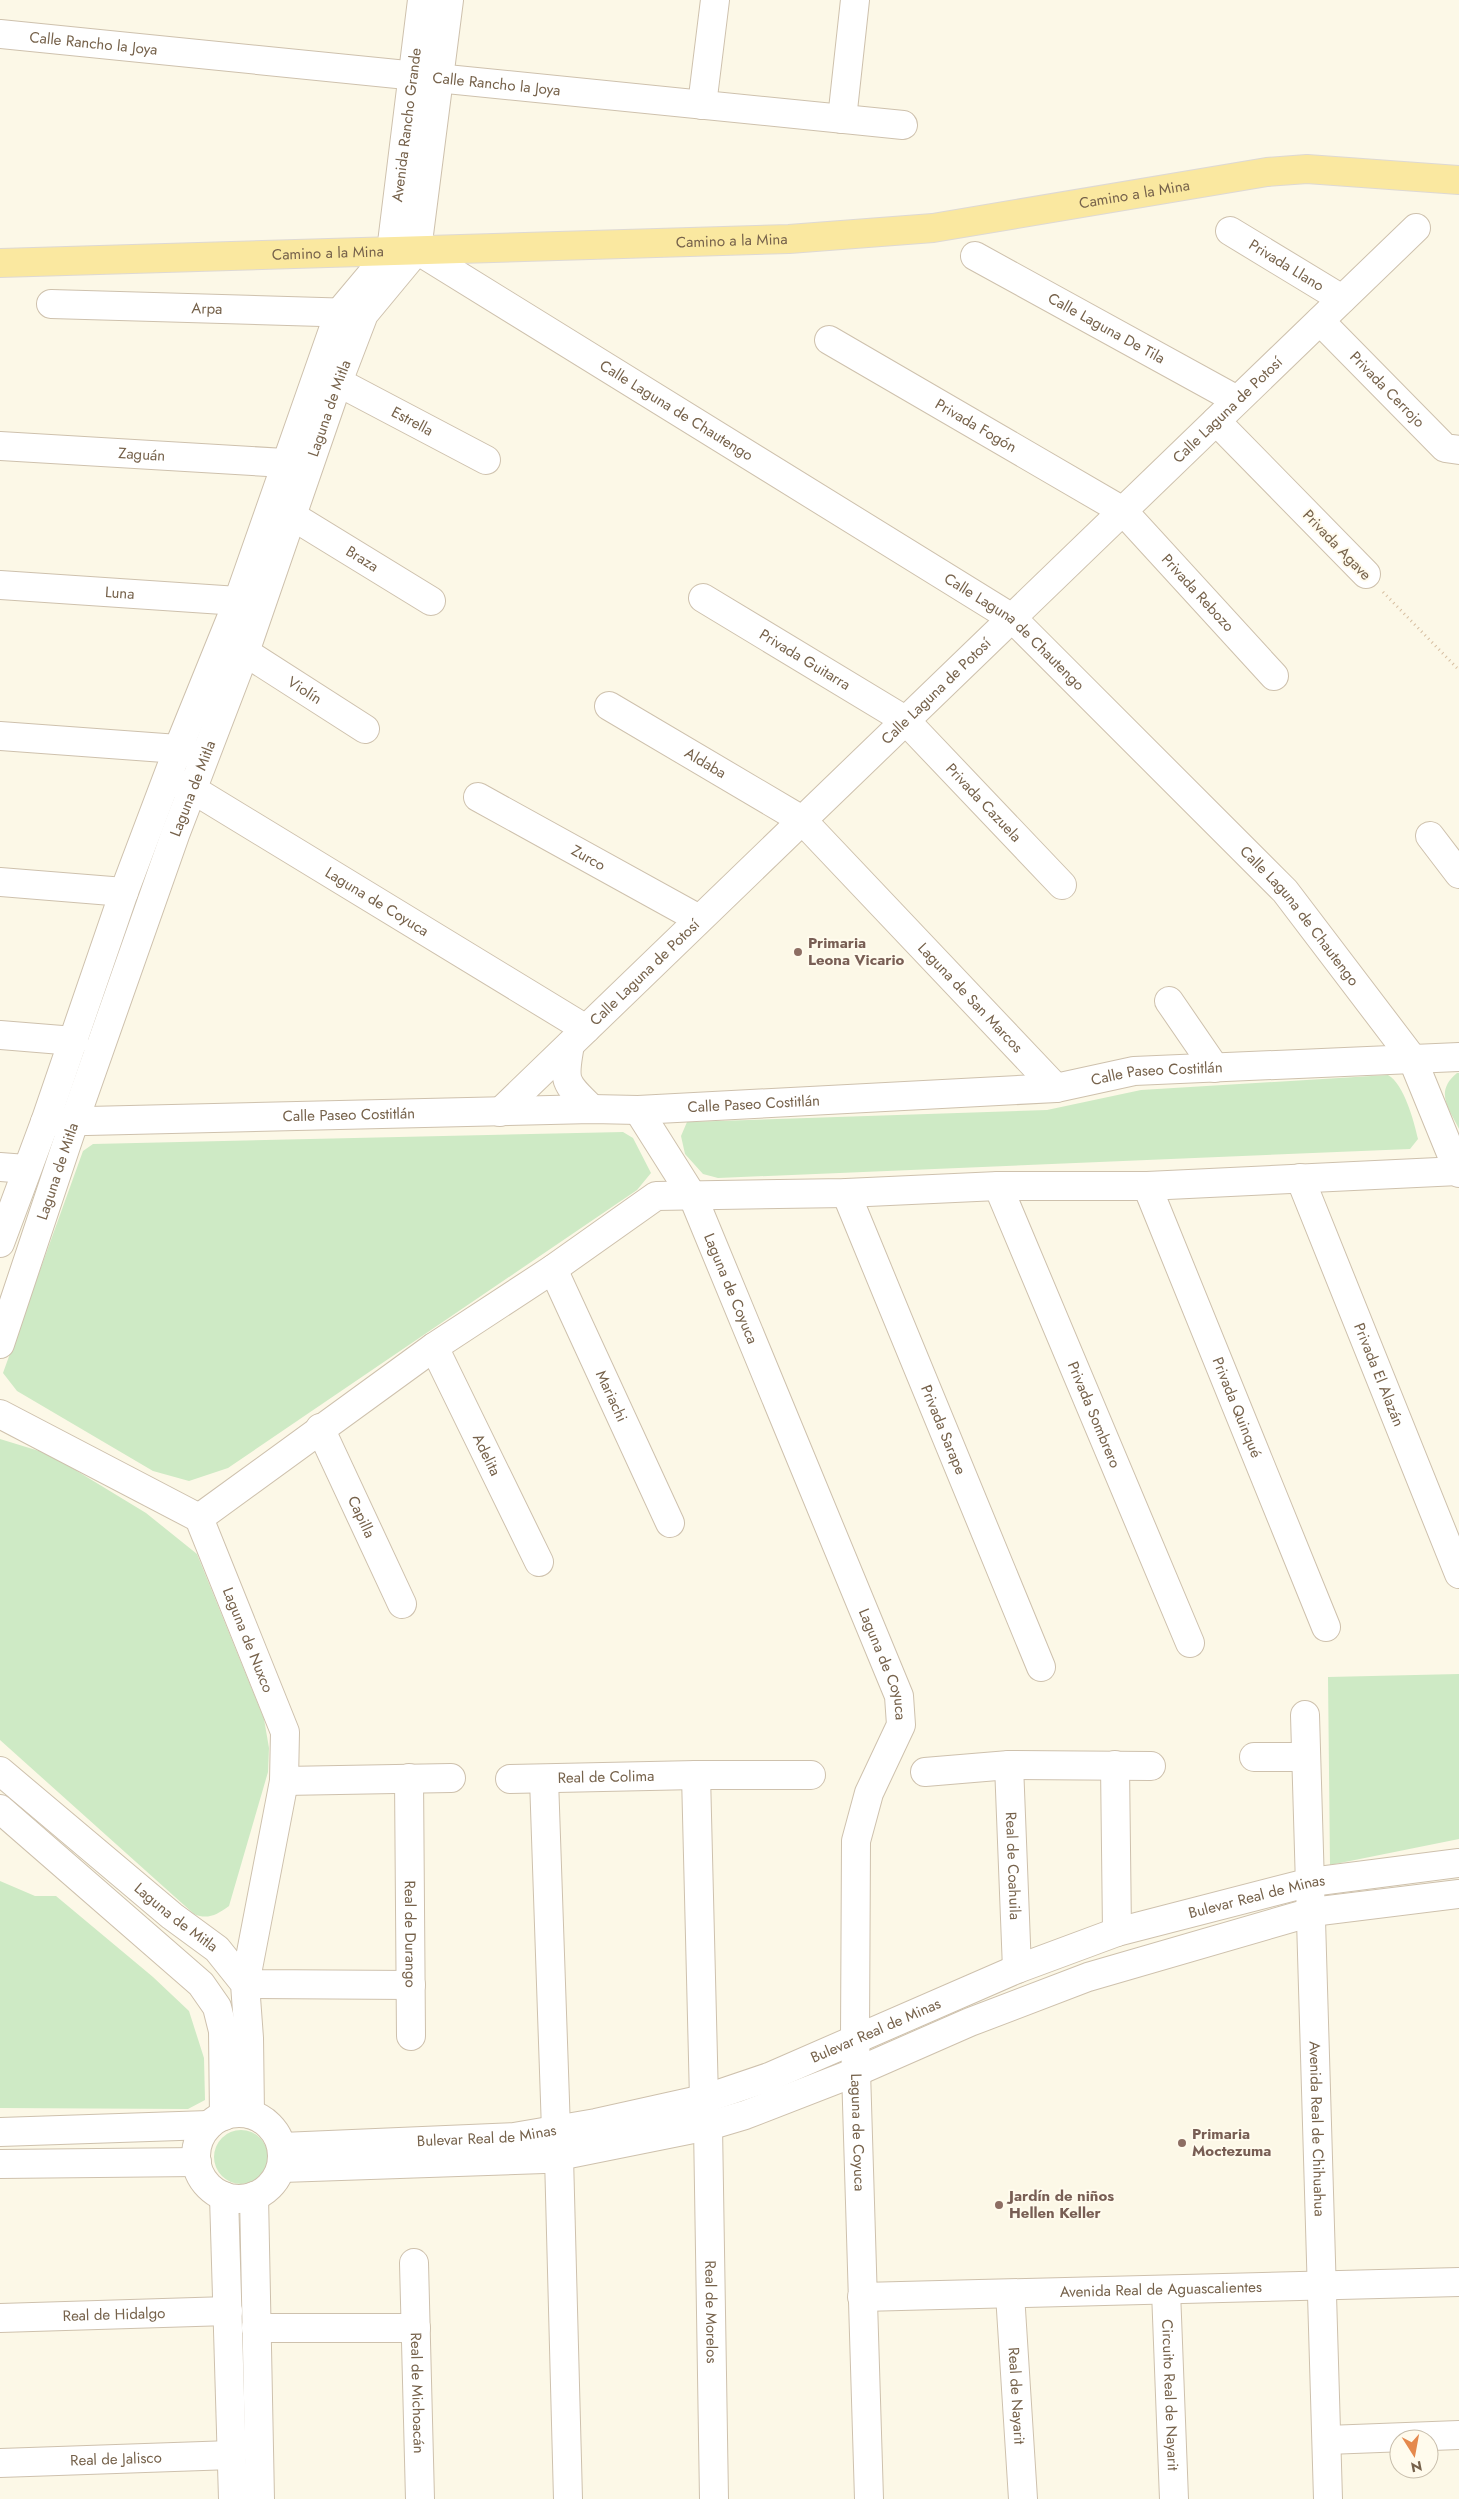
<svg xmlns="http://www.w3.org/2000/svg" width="1459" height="2499" viewBox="0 0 1459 2499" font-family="Jost,sans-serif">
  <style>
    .green { fill: #ceeac5 }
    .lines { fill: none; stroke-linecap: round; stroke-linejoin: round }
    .minor-casing { stroke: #cec1ad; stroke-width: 30 }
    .major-casing { stroke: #ded9d4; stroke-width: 30 }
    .path { stroke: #d7bfa1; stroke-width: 3; stroke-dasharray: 1 4; stroke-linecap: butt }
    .minor { stroke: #fff; stroke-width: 28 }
    .major { stroke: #fae8a0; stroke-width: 28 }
    .education-dot { fill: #8d6e63; stroke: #fffbed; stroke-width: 2 }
    .labels { text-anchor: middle; stroke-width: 4; stroke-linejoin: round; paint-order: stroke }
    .street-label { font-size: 15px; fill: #76624b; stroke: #fffbed }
    .education-label { font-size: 15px; font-weight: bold; fill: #785e54; stroke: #fffbed; text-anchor: start }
  </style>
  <rect width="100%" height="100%" fill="#fcf8e7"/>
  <!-- green -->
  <path class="green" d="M1457,1073H1459V1129C1449,1108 1434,1092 1457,1073Z
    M1388,1075C1404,1084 1414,1121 1418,1139L1410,1149L718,1178L703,1174L685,1154L681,1136L687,1122L1047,1110L1141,1090Z
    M623,1132L633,1138L651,1173L637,1190L228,1468L189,1481L153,1471L17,1391L3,1373L83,1151L93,1144Z
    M0,1439L49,1454L146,1513L197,1554L264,1719L269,1748L268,1772L229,1906C217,1915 207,1920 194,1914L0,1740Z
    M1459,1674V1839L1330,1865L1328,1677Z
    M0,1881L35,1896H56L153,1977L189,2011L204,2058L205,2100L188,2109L0,2108Z
    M214 2157a27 27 0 1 1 54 0a27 27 0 1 1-54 0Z"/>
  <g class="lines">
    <defs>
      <g id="minor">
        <path id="s1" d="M0,34L903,125"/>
        <path d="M702,105L715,0"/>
        <path d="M842,119L855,0"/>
        <path id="s2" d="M1230,231L1342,299"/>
        <path id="s3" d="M417,250L1012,618L1285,891L1412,1058L1459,1173"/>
        <path d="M417,250L449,0"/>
        <path id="s4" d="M975,256L1237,400"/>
        <path id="s5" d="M51,304L355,313"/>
        <path id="s6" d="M1320,321L1445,448L1459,450"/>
        <path id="s7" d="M829,340L1123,511L1274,676"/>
        <path id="s8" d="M338,382L486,460"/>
        <path d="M1216,421L1366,574"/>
        <path id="s9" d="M0,446L285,463"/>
        <path id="s10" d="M294,517L431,601"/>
        <path id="s11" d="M0,585L238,601"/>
        <path id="s12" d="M703,598L905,720L1062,885"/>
        <path id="s13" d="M245,652L365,729"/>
        <path id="s14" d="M609,706L802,820L1056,1088"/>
        <path d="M0,736L178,749L193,754"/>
        <path id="s15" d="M175,782L192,789L586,1029"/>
        <path id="s16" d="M478,797L699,919"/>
        <path d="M1430,836L1459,874"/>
        <path d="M0,882L124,892"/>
        <path d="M1169,1001L1215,1068"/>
        <path d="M0,1035L74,1041"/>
        <path d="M570,1045C563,1082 564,1082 592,1109"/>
        <path id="s17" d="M638,1110L693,1197L899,1696L901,1725L869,1793L856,1841L855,2038L869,2499"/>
        <path id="s18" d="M500,1112L1416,228"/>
        <path id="s19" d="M45,1122L592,1109L638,1110L1056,1088L1134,1071L1459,1057"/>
        <path d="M0,1167L26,1169"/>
        <path id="s20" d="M1300,1178L1459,1574"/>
        <path id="s21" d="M998,1186L1190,1643"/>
        <path id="s22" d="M1147,1186L1326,1627"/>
        <path id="s23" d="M846,1193L1041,1667"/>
        <path id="s24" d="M0,1243L45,1122L124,892L178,749L238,601L339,313L391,251L422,0"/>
        <path id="s25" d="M553,1269L670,1523"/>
        <path id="s26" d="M0,1344L74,1122L175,835L245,652L338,382L364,314L417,250"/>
        <path id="s27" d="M434,1347L539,1562"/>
        <path id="s28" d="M0,1414L199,1518L285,1732L284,1781L245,1984L411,1985"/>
        <path id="s29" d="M320,1428L402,1604"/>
        <path d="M199,1518L434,1347L553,1269L656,1196L846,1193L998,1186H1147L1459,1171"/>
        <path id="s30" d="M1305,1715L1328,2499"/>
        <path d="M1254,1757H1306"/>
        <path id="s31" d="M1009,1765L1017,1969"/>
        <path d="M1115,1765L1117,1932"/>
        <path id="s32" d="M0,1771L172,1916L217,1949L245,1984L249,2038L250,2114"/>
        <path d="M925,1772L1009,1765L1151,1766"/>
        <path d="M696,1775L704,2099"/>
        <path id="s33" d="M409,1778L411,2036"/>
        <path id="s34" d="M510,1779L696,1775H811"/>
        <path d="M544,1779L556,2130"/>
        <path d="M284,1781L451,1778"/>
        <path d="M0,1809L201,1984L217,2007L223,2031L224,2116"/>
        <circle cx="239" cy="2156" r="43"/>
        <path id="s35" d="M708,2126L714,2499"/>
        <path d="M0,2132L209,2125"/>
        <path id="s36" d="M282,2147L514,2137L596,2123L704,2099L769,2077L1017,1969L1117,1932L1311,1882L1459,1863"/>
        <path d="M559,2157L568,2499"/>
        <path d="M0,2164L197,2162"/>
        <path d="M282,2168L544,2159L708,2126L745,2115L856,2072L970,2022L1088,1977L1312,1912L1459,1894"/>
        <path d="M224,2196L233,2499"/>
        <path d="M254,2196L260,2499"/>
        <path id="s37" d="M414,2263L420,2499"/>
        <path id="s38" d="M1166,2291L1174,2499"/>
        <path id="s39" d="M1010,2294L1023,2499"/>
        <path id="s40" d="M862,2297L1459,2282"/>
        <path id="s41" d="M0,2318L228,2311"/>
        <path d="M256,2328H416"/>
        <path d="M1327,2440L1459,2435"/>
        <path id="s42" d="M0,2463L232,2455"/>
      </g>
      <g id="major">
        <path id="s43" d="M0,263L789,239L933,228L1267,172L1307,169L1459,180"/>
      </g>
    </defs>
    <!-- minor casing -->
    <use href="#minor" class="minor-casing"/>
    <!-- major casing -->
    <use href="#major" class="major-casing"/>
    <!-- path -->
    <path class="path" d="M1383,592L1459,670"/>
    <!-- minor -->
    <use href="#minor" class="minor"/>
    <!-- major -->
    <use href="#major" class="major"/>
  </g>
  <!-- markers -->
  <g class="education-dot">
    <circle cx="798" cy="952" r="5"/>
    <circle cx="1182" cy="2143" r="5"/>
    <circle cx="999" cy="2205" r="5"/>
  </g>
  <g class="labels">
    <!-- street labels -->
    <g class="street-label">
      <text dy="5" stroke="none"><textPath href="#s1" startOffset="94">Calle Rancho la Joya</textPath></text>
      <text dy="5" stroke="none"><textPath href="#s1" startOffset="499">Calle Rancho la Joya</textPath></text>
      <text dy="5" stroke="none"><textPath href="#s24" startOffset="1198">Avenida Rancho Grande</textPath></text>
      <text dy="5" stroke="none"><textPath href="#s43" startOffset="1138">Camino a la Mina</textPath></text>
      <text dy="5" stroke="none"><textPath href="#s43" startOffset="732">Camino a la Mina</textPath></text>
      <text dy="5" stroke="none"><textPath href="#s43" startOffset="328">Camino a la Mina</textPath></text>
      <text dy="5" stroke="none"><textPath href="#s2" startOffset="66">Privada Llano</textPath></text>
      <text dy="5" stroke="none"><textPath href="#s5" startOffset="156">Arpa</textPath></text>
      <text dy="5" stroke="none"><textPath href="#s4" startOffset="150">Calle Laguna De Tila</textPath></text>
      <text dy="5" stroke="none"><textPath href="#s6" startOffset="96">Privada Cerrojo</textPath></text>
      <text dy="5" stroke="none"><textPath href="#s26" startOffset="992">Laguna de Mitla</textPath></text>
      <text dy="5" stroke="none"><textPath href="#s18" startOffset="1011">Calle Laguna de Potosí</textPath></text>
      <text dy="5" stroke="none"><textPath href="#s3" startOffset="305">Calle Laguna de Chautengo</textPath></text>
      <text dy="5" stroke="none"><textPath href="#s8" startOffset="84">Estrella</textPath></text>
      <text dy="5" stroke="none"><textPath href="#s7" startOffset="170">Privada Fogón</textPath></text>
      <text dy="5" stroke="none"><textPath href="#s9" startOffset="142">Zaguán</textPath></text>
      <text transform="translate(1337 545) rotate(46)" y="5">Privada Agave</text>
      <text dy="5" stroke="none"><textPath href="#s10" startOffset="80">Braza</textPath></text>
      <text dy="5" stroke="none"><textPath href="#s11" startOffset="120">Luna</textPath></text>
      <text dy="5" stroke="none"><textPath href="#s7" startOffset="451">Privada Rebozo</textPath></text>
      <text dy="5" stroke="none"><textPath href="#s3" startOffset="710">Calle Laguna de Chautengo</textPath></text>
      <text dy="5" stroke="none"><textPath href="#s12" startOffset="119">Privada Guitarra</textPath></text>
      <text dy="5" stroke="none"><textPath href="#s18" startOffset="606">Calle Laguna de Potosí</textPath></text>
      <text dy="5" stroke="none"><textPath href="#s13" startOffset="71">Violín</textPath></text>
      <text dy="5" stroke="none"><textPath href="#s14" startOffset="112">Aldaba</textPath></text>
      <text dy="5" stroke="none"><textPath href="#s26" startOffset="588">Laguna de Mitla</textPath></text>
      <text dy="5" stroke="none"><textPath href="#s12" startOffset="350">Privada Cazuela</textPath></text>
      <text dy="5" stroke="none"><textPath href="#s16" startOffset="126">Zurco</textPath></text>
      <text dy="5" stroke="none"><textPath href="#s15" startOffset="235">Laguna de Coyuca</textPath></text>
      <text dy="5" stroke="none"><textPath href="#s3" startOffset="1114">Calle Laguna de Chautengo</textPath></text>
      <text dy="5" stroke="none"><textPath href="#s18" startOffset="201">Calle Laguna de Potosí</textPath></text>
      <text dy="5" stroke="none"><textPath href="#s14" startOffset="469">Laguna de San Marcos</textPath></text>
      <text dy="5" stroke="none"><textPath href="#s19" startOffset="1114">Calle Paseo Costitlán</textPath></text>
      <text dy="5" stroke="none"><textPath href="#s19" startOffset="709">Calle Paseo Costitlán</textPath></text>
      <text dy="5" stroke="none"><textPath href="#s19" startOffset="304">Calle Paseo Costitlán</textPath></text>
      <text dy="5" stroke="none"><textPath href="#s26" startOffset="182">Laguna de Mitla</textPath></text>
      <text dy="5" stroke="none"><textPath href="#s17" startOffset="202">Laguna de Coyuca</textPath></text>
      <text dy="5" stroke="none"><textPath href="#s20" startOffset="212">Privada El Alazán</textPath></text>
      <text dy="5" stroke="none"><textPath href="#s25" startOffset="140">Mariachi</textPath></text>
      <text dy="5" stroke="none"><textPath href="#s22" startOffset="239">Privada Quinqué</textPath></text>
      <text dy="5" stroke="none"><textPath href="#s21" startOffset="248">Privada Sombrero</textPath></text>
      <text dy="5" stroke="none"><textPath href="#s23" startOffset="256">Privada Sarape</textPath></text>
      <text dy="5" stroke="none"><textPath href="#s27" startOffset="120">Adelita</textPath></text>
      <text dy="5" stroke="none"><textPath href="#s29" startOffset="98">Capilla</textPath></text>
      <text dy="5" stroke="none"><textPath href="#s28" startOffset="356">Laguna de Nuxco</textPath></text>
      <text dy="5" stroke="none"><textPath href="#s17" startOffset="608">Laguna de Coyuca</textPath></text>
      <text dy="5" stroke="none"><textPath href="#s34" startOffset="96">Real de Colima</textPath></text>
      <text dy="5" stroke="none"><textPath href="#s31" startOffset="101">Real de Coahuila</textPath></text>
      <text dy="5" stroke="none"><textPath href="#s36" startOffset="1016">Bulevar Real de Minas</textPath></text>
      <text dy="5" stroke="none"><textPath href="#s32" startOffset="229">Laguna de Mitla</textPath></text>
      <text dy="5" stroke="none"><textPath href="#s33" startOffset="156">Real de Durango</textPath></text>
      <text dy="5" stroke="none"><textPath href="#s36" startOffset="611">Bulevar Real de Minas</textPath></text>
      <text dy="5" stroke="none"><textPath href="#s30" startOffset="414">Avenida Real de Chihuahua</textPath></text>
      <text dy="5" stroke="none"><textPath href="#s17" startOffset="1088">Laguna de Coyuca</textPath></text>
      <text dy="5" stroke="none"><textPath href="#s36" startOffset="205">Bulevar Real de Minas</textPath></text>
      <text dy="5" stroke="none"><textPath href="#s40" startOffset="299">Avenida Real de Aguascalientes</textPath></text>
      <text dy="5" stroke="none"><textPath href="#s35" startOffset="186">Real de Morelos</textPath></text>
      <text dy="5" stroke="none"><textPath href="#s41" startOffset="114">Real de Hidalgo</textPath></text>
      <text dy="5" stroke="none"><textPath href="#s37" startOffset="130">Real de Michoacán</textPath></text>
      <text dy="5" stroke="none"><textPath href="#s38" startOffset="104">Circuito Real de Nayarit</textPath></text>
      <text dy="5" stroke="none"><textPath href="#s39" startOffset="102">Real de Nayarit</textPath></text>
      <text dy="5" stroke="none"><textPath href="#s42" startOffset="116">Real de Jalisco</textPath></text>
    </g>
    <!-- education labels -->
    <g class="education-label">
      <text x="808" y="948">Primaria<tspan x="808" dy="17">Leona Vicario</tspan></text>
      <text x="1192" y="2139">Primaria<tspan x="1192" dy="17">Moctezuma</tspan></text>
      <text x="1009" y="2201">Jardín de niños<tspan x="1009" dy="17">Hellen Keller</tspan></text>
    </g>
  </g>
  <!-- north arrow -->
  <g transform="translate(1414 2454) rotate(169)"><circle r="24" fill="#fffbed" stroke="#c8beac"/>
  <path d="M0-4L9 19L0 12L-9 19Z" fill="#e5894d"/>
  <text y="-8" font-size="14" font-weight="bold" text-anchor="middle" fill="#76624b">N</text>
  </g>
</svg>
